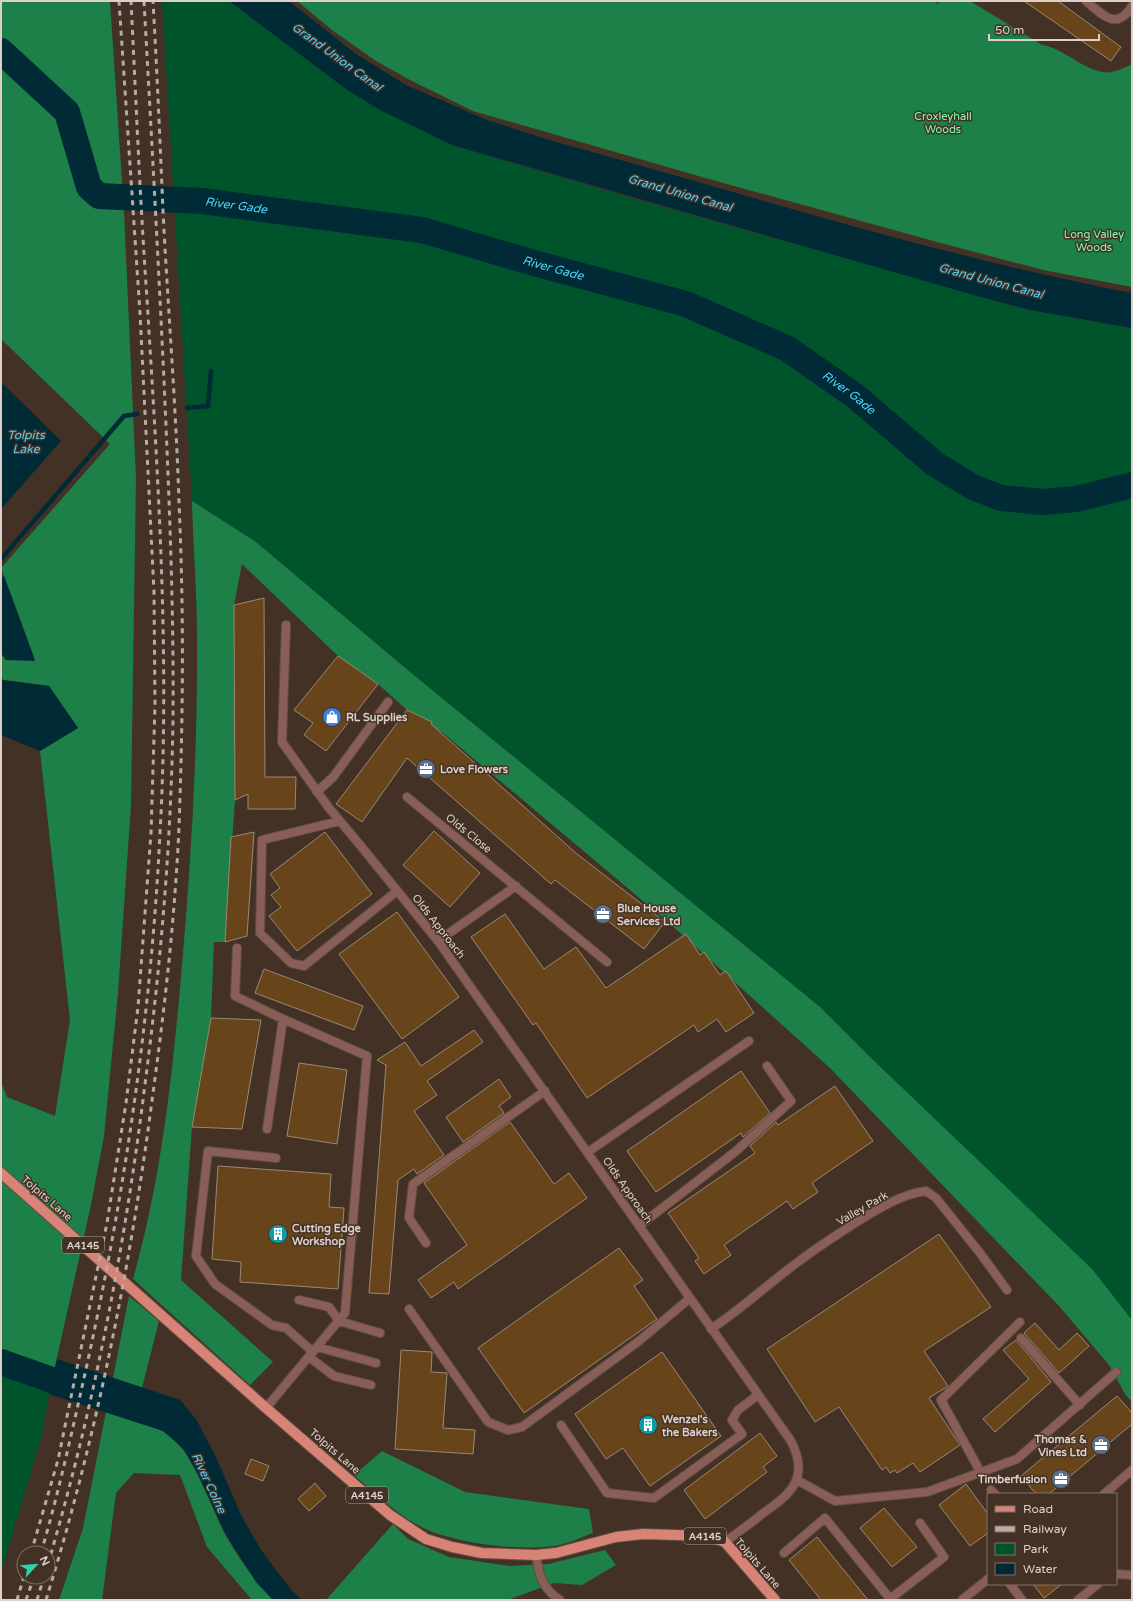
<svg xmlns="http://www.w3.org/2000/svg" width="1133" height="1601" viewBox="0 0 1133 1601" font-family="'Varela Round',sans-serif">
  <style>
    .green { fill: #00542b }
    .forest { fill: #1c8048 }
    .water { fill: #002a36 }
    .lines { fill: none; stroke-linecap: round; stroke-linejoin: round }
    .stream { stroke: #002a36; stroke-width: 4.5 }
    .river { stroke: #002a36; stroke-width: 26 }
    .building { fill: #67441a; stroke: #9a8977 }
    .service-casing { stroke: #5f4e43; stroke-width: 10 }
    .minor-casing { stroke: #5f4e43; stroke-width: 10 }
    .primary-casing { stroke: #5f4e43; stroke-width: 12 }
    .service { stroke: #885e57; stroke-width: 8 }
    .minor { stroke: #885e57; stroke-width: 8 }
    .primary { stroke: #d78476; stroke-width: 10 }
    .rail { stroke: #b9aca4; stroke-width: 3; stroke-dasharray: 5 5; stroke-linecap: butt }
    .labels { text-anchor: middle; stroke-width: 3; stroke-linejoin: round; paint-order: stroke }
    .shield { fill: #443126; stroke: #aea098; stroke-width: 1 }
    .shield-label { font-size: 10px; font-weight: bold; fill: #dcd0c9 }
    .park-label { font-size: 11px; fill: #84fcae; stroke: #443126 }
    .poi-label { font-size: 11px; font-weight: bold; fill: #dcd0c9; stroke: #443126; text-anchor: start }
    .street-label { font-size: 11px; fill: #dcd0c9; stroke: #443126 }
    .water-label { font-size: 12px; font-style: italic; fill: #53d3f9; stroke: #443126 }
  </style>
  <rect width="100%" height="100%" fill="#443126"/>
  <!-- green -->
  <path class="green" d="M162,1H229L346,89L385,112L452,145L621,195L1030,310L1132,328V1321L820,1007L410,672L256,542L192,501Z
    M1,1362L52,1380L41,1438L1,1573Z"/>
  <!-- forest -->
  <path class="forest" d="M1,1H110L124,212L136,478L131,805L118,993L104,1136L91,1205L52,1380L1,1362V1082L7,1097L55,1116L70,1020L40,751L78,728L49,686L3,680L1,677V653L6,660L34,657L1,568L110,444L1,339Z
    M297,1H933L938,4L940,1H970L1042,45C1065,48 1089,76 1111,72C1118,71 1126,67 1132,64V287L1043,270L937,242L702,177L473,111L410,80L376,61L332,30Z
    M192,501L256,542L410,672L820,1007L871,1058L1092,1269L1132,1320V1402L1125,1394L1109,1365L1059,1306L830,1068L668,922L443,733L407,710L378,684L338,656L242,564L234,605L235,800L225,942H214L211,1018L192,1127L181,1280L273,1362L250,1385L133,1279C161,1181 172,1078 181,977C191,863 198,749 197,635C197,590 193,545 192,501Z
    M129,1296L159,1321L142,1388L113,1378Z
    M106,1412C120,1417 153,1425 164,1432C199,1456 207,1501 226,1536C239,1559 255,1581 273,1600H252L207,1547L180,1475L134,1473L116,1493L102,1600H59L83,1528Z
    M382,1451L465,1492L589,1509L593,1533C582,1537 570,1543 559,1545C523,1552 463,1544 430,1531C401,1519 377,1495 354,1475Z
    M393,1524L408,1539L449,1557L509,1566L548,1564L605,1550L616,1565L582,1585L554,1583L507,1600H326Z"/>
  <!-- water -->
  <path class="water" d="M229,1H289L356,54L406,85L487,120L549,140C743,193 934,255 1132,293V328L1030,310L977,296L452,145L380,110L346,89Z
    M1,382L61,441L1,509Z
    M4,576L34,658L35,661L6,660L1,653V580Z
    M1,677L3,680L49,686L78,728L40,751L1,735Z
    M57,1359L180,1400L196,1419L216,1457L241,1515L261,1550L292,1591L302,1600H273L256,1582L226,1535L197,1473L183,1448L163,1431L49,1394Z"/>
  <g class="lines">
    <!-- stream -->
    <path class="stream" d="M187,408L208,406L211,371
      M1,559L124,416L137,414"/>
    <!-- river -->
    <g class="river">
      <path id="s1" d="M1,51L67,112L89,187L99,196L202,201L422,230L534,263L686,304L788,349L855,396L935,464L973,487L1001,498L1043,502L1076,499L1132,485"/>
      <path d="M1,1362L66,1385"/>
    </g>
  </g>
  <!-- building -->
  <path class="building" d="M1024,1H1058L1121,47L1111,61Z
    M264,598L265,777H296L295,809H248V794L235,800L234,605Z
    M338,656L378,684L326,751L304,735L313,723L294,710Z
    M407,710L432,722L431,724L577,854L665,922L644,949L555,880L551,884L407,758L362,822L336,804Z
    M434,831L480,873L450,907L403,865Z
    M254,832L247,936L225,942L231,837Z
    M325,832L372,894L297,951L269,916L281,907L271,895L280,888L270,874Z
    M397,912L459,997L402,1039L339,954Z
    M505,914L544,969L576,947L606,988L686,934L700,955L704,952L720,975L726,971L754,1013L726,1032L717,1019L698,1032L694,1025L587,1098L536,1023L533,1025L471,937Z
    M264,969L363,1006L354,1030L255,993Z
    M211,1018L261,1020L242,1129L192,1127Z
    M474,1030L483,1042L427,1081L437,1095L414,1111L444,1155L417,1174L414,1169L398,1180L389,1294L369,1293L386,1065L377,1060L405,1042L421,1066Z
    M299,1063L347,1070L337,1144L287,1136Z
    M741,1071L770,1113L743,1137L741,1133L656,1192L627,1151Z
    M499,1079L511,1097L499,1106L504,1113L463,1142L446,1117Z
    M835,1086L873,1141L812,1183L818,1192L793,1209L787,1201L724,1245L731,1255L704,1274L695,1261L699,1258L668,1213L755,1153L750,1146L776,1122L778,1125Z
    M510,1122L554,1184L569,1173L587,1198L458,1289L454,1282L431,1298L418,1280L467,1245L424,1183Z
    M218,1166L331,1174L329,1207L344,1208L338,1289L240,1282L241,1262L212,1259Z
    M939,1234L991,1307L924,1351L948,1386L929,1398L960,1445L920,1472L913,1463L897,1473L895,1470L890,1473L886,1467L882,1470L839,1407L815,1422L767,1349Z
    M619,1248L643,1280L634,1286L657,1319L524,1413L478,1348Z
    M1035,1323L1059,1350L1077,1333L1089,1346L1059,1373L1024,1333Z
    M1016,1340L1051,1382L995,1432L983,1419L1029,1379L1003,1350Z
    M401,1350L432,1352L431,1372L447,1373L443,1428L475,1430L473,1454L395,1449Z
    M662,1352L721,1436L650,1486L623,1448L606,1459L575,1414Z
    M1117,1396L1132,1413V1424L1049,1494H1036L1021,1476Z
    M760,1433L777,1456L763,1467L767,1472L705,1519L684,1490Z
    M251,1459L269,1466L263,1481L245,1474Z
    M315,1483L326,1496L309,1511L298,1499Z
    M966,1484L988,1514V1533L970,1546L939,1505Z
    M884,1508L917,1547L892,1567L860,1528Z
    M817,1537L868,1600H821L789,1560Z
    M1033,1584H1062L1044,1598Z"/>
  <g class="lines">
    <defs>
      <path id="service" d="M286,625L282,742L329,808L360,845
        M317,792L334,776L388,702
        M407,797L607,962
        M340,821L262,840L260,933L291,963L304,966L397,891
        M438,941L516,886
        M237,948L235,996L283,1019
        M588,1152L749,1041
        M276,1158L208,1151L196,1256L215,1284L272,1325L286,1328L313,1352
        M639,1226L735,1152L791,1101L767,1066
        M426,1243L409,1218L413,1184L545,1091
        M299,1300L329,1307L339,1321L380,1333
        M409,1309L488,1422L508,1430L522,1427L639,1341L689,1299
        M711,1329C743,1308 771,1281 802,1259C819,1246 837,1235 855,1223C876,1210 901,1194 926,1191L936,1198L980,1253L1007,1290
        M1021,1338L1080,1405
        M317,1347L376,1363
        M309,1357L334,1376L371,1385
        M266,1408L345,1313L367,1056L283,1019L267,1129
        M561,1425L607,1493L654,1498L742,1434L732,1420L738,1410L758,1395
        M981,1473L941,1400L1020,1322
        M991,1490L995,1494
        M1104,1494L1132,1470
        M784,1553L825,1518L891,1600
        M536,1555C539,1576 542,1588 560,1600
        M1116,1574L1132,1575
        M1010,1584L1022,1600
        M890,1599L944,1557L920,1523
        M962,1600L988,1579
        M1078,1600L1098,1584"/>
      <path id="minor" d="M1086,1C1102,14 1116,32 1132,6
        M360,845L438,941L791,1441C810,1478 791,1494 762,1514C750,1524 737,1533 725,1542
        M797,1480L835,1501L927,1492L1017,1459L1116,1372"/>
      <path id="primary" d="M1,1173L266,1408L390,1515L426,1539L452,1547L482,1553L536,1555L556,1553L616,1537L643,1534L708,1536L725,1542L775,1600"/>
    </defs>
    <!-- service casing -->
    <use href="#service" class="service-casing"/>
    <!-- minor casing -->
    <use href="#minor" class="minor-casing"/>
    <!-- primary casing -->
    <use href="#primary" class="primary-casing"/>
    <!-- service -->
    <use href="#service" class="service"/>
    <!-- minor -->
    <use href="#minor" class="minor"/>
    <!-- primary -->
    <use href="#primary" class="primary"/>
    <!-- rail -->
    <path class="rail" d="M31,1553L58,1460L107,1223L126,1103L138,1007L151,833L155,705L154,592L140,313L119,1
      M41,1553C58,1495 71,1436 84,1378C124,1199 151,1017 160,833C170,656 158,477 147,299C140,200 136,100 131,1
      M48,1564C94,1407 125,1246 145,1084C161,963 171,842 173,721C174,607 169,494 164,381C158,254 151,127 144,1
      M17,1600L24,1576
      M26,1600L34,1577
      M37,1600L44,1577
      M46,1600C97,1435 131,1264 153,1093C165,1005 175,916 179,827C183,719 184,611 179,503C176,406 168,309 163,211C160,141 157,71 153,1"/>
  </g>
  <!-- icons -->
  <defs>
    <symbol id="shop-disc" viewBox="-11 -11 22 22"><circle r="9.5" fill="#3f7fe0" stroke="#443126"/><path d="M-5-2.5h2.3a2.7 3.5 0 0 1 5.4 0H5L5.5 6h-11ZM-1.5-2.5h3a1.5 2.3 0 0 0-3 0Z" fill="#fff"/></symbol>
    <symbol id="office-disc" viewBox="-11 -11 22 22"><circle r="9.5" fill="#5c6f8a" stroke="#443126"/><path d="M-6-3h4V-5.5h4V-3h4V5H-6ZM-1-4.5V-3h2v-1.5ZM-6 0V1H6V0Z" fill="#fff"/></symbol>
    <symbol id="building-disc" viewBox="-11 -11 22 22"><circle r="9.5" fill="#0f9aa8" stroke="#443126"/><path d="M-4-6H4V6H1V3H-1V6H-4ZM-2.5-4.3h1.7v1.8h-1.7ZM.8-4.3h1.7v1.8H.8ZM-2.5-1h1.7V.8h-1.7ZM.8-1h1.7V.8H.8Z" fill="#fff"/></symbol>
  </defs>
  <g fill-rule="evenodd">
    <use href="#shop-disc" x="321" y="706" width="22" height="22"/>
    <use href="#office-disc" x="415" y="758" width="22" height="22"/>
    <use href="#office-disc" x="592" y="903" width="22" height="22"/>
    <use href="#building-disc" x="267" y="1223" width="22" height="22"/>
    <use href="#building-disc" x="637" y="1414" width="22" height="22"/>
    <use href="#office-disc" x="1090" y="1434" width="22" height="22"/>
    <use href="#office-disc" x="1050" y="1468" width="22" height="22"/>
  </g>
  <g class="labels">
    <!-- shield labels -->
    <g class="shield">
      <rect x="62" y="1237" width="42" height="16" rx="3"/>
      <rect x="346" y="1487" width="42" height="16" rx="3"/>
      <rect x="684" y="1528" width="42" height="16" rx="3"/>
    </g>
    <g class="shield-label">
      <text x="83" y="1249">A4145</text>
      <text x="367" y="1499">A4145</text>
      <text x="705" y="1540">A4145</text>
    </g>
    <!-- park labels -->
    <g class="park-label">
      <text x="943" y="120">Croxleyhall<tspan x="943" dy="13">Woods</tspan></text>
      <text x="1094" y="238">Long Valley<tspan x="1094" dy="13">Woods</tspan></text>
    </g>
    <!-- poi labels -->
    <g class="poi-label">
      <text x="346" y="721">RL Supplies</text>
      <text x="440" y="773">Love Flowers</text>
      <text x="617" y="912">Blue House<tspan x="617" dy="13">Services Ltd</tspan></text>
      <text x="292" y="1232">Cutting Edge<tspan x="292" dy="13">Workshop</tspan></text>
      <text x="662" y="1423">Wenzel's<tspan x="662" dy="13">the Bakers</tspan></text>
      <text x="1087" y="1443" text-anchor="end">Thomas &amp;<tspan x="1087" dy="13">Vines Ltd</tspan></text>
      <text x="1047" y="1483" text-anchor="end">Timberfusion</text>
    </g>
    <!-- street labels -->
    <g class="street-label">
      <text transform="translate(469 833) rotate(39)" y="4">Olds Close</text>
      <text transform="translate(439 926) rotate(52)" y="4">Olds Approach</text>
      <text transform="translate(628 1190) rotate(55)" y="4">Olds Approach</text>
      <text transform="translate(47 1198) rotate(41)" y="4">Tolpits Lane</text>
      <text transform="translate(862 1208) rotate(-30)" y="4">Valley Park</text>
      <text transform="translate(335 1451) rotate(41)" y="4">Tolpits Lane</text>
      <text transform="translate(758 1563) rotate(49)" y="4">Tolpits Lane</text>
    </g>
    <!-- water labels -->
    <g class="water-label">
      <text transform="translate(337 57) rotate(36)" y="4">Grand Union Canal</text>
      <text transform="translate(680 193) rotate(16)" y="4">Grand Union Canal</text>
      <text dy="4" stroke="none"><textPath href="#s1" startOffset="319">River Gade</textPath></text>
      <text dy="4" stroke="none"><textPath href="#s1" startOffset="643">River Gade</textPath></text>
      <text transform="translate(991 281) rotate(15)" y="4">Grand Union Canal</text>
      <text dy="4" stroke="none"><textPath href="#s1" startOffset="967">River Gade</textPath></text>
      <text x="26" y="439">Tolpits<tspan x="26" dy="14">Lake</tspan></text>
      <text transform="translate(209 1483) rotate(65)" y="4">River Colne</text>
    </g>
  </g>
  <!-- border -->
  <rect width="1133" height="1601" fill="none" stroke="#dcd0c9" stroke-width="4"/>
  <!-- legend -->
  <rect x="987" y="1493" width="130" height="92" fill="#443126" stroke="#817167"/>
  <rect x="995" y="1506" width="20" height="6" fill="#d78476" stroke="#817167"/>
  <text x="1023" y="1513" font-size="12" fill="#dcd0c9">Road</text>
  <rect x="995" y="1526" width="20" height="6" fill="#b9aca4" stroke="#817167"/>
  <text x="1023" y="1533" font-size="12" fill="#dcd0c9">Railway</text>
  <rect x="995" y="1543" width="20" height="12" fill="#00542b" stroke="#817167"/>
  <text x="1023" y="1553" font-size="12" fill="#dcd0c9">Park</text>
  <rect x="995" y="1563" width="20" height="12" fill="#002a36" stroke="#817167"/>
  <text x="1023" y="1573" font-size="12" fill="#dcd0c9">Water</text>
  <!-- north arrow -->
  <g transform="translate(36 1565) rotate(64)"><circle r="19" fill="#443126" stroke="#817167"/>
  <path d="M0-3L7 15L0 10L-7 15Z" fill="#29d5ac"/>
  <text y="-6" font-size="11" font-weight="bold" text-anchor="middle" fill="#dcd0c9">N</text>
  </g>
  <!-- scale -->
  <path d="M989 34v6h110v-6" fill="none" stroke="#dcd0c9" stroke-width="2"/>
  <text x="995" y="34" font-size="12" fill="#dcd0c9" stroke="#443126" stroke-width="3" paint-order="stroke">50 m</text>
</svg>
